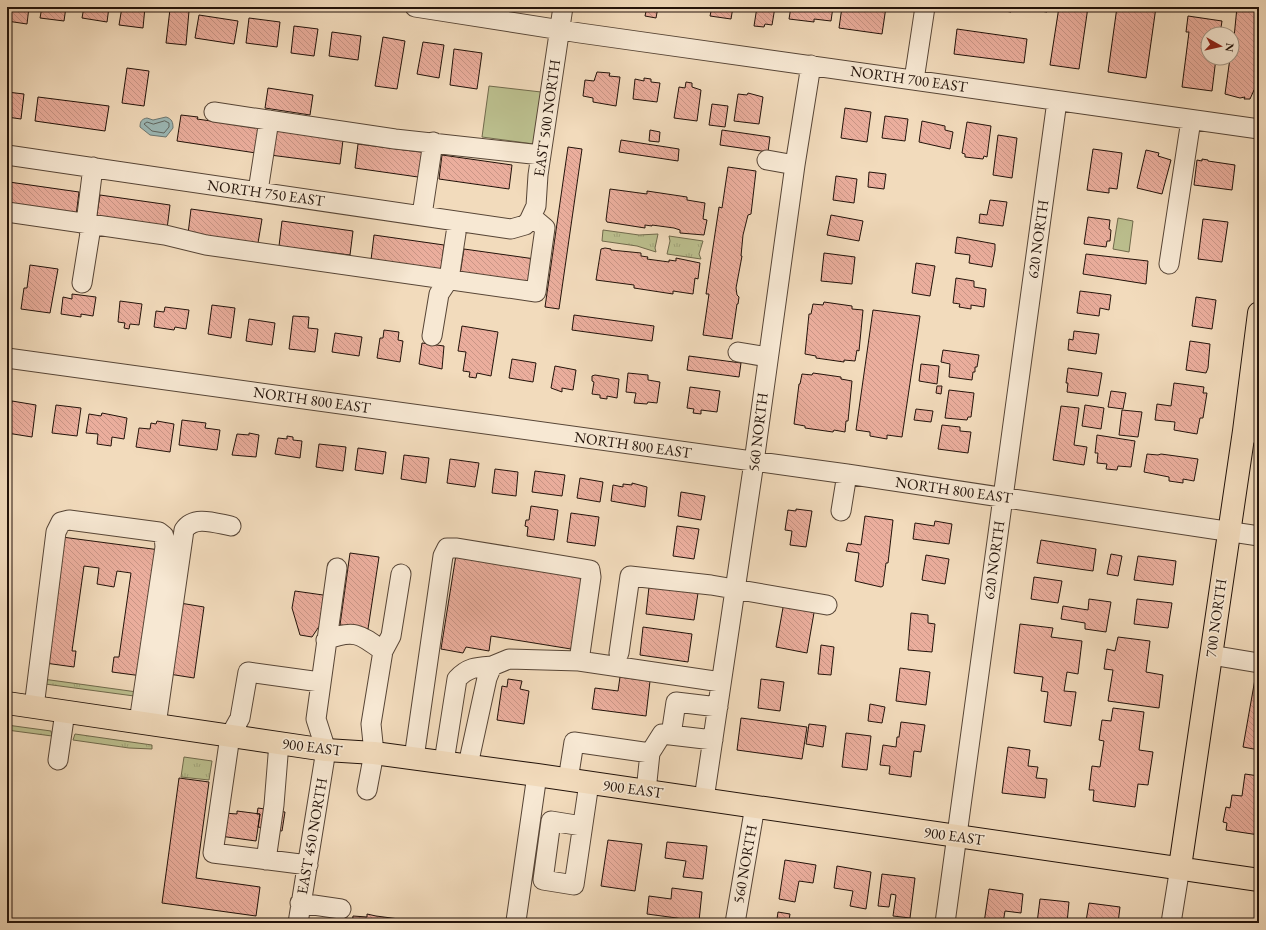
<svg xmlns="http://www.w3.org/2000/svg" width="1266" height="930" viewBox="0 0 1266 930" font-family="'EB Garamond',serif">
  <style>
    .grass { fill: url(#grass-tufts); stroke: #706a4c }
    .pitch { fill: #bcc08f; stroke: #706a4c }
    .water { fill: #9cb9b7; stroke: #6c7772 }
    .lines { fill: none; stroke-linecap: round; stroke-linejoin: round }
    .shore { stroke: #606660; stroke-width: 1 }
    .building { fill: url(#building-back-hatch); stroke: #23130a }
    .minor-casing { stroke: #574536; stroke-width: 21 }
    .major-casing { stroke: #23130a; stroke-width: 24 }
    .minor { stroke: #f7e8d3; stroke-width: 19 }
    .major { stroke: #f2dbbc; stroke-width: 22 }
    .labels { text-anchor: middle; stroke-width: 3.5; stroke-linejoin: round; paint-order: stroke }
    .street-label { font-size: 15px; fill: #23130a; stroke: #f7e8d3 }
  </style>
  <defs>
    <pattern id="grass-tufts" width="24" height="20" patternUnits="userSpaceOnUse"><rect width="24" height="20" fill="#bcc08f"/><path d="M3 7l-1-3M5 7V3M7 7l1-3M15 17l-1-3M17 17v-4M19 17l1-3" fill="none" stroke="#a1a47a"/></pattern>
    <pattern id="building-back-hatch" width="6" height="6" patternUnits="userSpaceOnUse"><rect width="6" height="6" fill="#ebae9d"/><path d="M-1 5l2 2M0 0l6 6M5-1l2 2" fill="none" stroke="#c99586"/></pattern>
  </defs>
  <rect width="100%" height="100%" fill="#f2dbbc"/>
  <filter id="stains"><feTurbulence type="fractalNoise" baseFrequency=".005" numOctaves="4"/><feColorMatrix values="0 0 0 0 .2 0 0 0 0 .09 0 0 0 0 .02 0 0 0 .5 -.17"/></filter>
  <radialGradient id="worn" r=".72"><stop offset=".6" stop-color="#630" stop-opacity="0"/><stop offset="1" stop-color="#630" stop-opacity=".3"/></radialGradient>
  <!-- grass -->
  <path class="grass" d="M603,230L639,235L658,234L655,248L656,252L637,246L602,241Z
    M669,236L703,241L699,254L701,259L667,254L670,241Z
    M43,679L137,692L134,696L45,684Z
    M7,725L51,731L52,736L7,730Z
    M75,734L152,745V749L129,748L73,740Z
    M184,757L212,761L209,780L181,777Z"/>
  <!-- pitch -->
  <path class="pitch" d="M489,86L541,92L534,144L482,137Z
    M1118,218L1133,221L1129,252L1113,249Z"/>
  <!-- water -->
  <path class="water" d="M166,117C172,119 173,122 173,128L166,137L150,135L140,127C140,121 142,119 147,118L153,120Z"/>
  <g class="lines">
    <!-- shore -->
    <path class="shore" d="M165,121L169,123V127L164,133L152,131L144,124L147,122L153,124Z"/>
  </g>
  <!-- building -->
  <path class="building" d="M7,7H29L27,24L7,21Z
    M42,7H66L64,21L40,18Z
    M84,7H109L107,22L82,18Z
    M122,7H145L143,28L119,25Z
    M647,7H658L656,18L645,16Z
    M712,7H733L731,19L710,16Z
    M757,7H775L772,25L765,24L764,27L754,26Z
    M791,7H833L831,21L814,19V22L789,19Z
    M842,7L855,9L856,7H886L882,34L839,28Z
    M979,7H1011V12Z
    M1033,7H1048L1047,12L1033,10Z
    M1059,7H1088L1079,69L1050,65Z
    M1117,7H1156L1146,78L1108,72Z
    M1237,7H1259V73L1257,91L1254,90L1250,99H1244L1245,97L1240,98L1225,94L1230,58H1232Z
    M170,9L189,11L186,45L166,43Z
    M199,15L238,21L234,44L195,38Z
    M1188,16L1222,21L1220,34H1208V58H1216L1212,91L1182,87L1189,32H1186Z
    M249,18L280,22L277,47L246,43Z
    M294,26L318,29L314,56L291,53Z
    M957,29L1027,39L1024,63L954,54Z
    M332,32L361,36L358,60L329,56Z
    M383,37L405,41L397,89L375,86Z
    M423,42L444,45L439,78L417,74Z
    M454,49L482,53L477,89L450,85Z
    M127,68L149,71L144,106L122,103Z
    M597,72L610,73L609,76L620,77L616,106L593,102V98L583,96L585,80L594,81Z
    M644,78L651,79V82L660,83L657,102L633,99L635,79L644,81Z
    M686,82L692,83V87L701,90L697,121L674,118L679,87L685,88Z
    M268,88L313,95L310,115L265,108Z
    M7,92L24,94L21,119L7,117Z
    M748,93L763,97L759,124L734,121L738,94L747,95Z
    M38,97L109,106L105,131L35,121Z
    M712,104L728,106L725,127L709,125Z
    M845,108L871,112L867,142L841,138Z
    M181,115L198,117L197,119L260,128L256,153L177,141Z
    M885,116L908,119L905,141L882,138Z
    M922,121L945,126V130L953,132L950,149L919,142Z
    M967,122L991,126L987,157L984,156L983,159L965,157V154L962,153Z
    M273,130L343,140L340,164L270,155Z
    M650,130L660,132L659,142L649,141Z
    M722,130L770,137L768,152L720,145Z
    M998,135L1017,138L1012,178L993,175Z
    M621,140L679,149L678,161L619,152Z
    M358,144L428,153L425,178L355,168Z
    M568,147L582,149L559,309L545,307Z
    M1093,149L1122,153L1117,189L1109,188V193L1087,190Z
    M1146,150L1159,153L1158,156L1171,160L1162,194L1137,188Z
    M442,155L512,165L509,189L439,179Z
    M1202,159L1208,160V161L1235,165L1232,190L1194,185L1197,160L1202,161Z
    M728,167L756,171L751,214L748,215L743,235L741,256H742L736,288L737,295L739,297L738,304H737L732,339L703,335L709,294H706L719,207L722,208Z
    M869,172L886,174L884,189L868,187Z
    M836,176L857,179L854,203L833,200Z
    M9,182L79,192L76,216L7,207Z
    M610,189L647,194V191L687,197V200L705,203L703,219L707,220L704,235L680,233V230L674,228L652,225V226L645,225V228L607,222L606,220Z
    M100,195L170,205L167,229L96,220Z
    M990,200L1007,202L1003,226L979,223L980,214L987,215Z
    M191,209L262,219L258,243L188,234Z
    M831,215L863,221L859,241L827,235Z
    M1088,217L1110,220L1109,229L1111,230L1110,241H1107L1106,247L1084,244Z
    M1203,219L1228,222L1222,262L1198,259Z
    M282,221L353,231L350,255L279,246Z
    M374,235L444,245L441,269L371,260Z
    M957,237L995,244V250L992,267L969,263L970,255L955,253Z
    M605,248L611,249V250L641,253V256L648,257L647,259L669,262V260L676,261V258L700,263L698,279L695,278L693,294L673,291V294L634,288V285L596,280L601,249Z
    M464,249L535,259L531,284L460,274Z
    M824,253L855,257L852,284L821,281Z
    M1086,254L1148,261L1146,284L1083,274Z
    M7,255L11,256L7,277Z
    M916,263L935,266L930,296L912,293Z
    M30,265L58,269L50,313L21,309L24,288H27Z
    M956,278L974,281V287L986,289L984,307L971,305V309L959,307L960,304L953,303Z
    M1080,291L1111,295L1109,310L1100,308L1099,316L1077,313Z
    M72,294L96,297L93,316L81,314V317L61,314L63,297L72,299Z
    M1196,297L1216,300L1212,329L1192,326Z
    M120,301L142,304L139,325L130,324L129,329L124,328L125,323L118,322Z
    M824,302L852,306V309L863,310L859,351L857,350L855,361L844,360V362L816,358V356L805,354L809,314H811L813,304L823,305Z
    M212,305L235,308L231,338L208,334Z
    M165,307L189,310L186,329L175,327L174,330L154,327L156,311L164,312Z
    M873,310L920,316L902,437L887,435V439L870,436V432L856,430Z
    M574,315L654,326L652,341L572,330Z
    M293,316L309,317L308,328L318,329L315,352L289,349Z
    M249,319L275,323L272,345L246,341Z
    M462,326L498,332L491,376L477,373L476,378L469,377L470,372L463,371L466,352L458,351Z
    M384,330L399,332L398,340L403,341L400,362L377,358L380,338H383Z
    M1074,331L1099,334L1096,354L1068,350L1069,339L1073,340Z
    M335,333L362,337L359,356L332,352Z
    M1190,341L1210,344L1208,368L1206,373L1186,370Z
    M422,343L444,346L442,369L419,364Z
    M943,350L979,355L977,367H975V372H973L972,380L949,377L950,364L941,362Z
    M689,356L741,363L739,377L687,370Z
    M512,359L536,363L533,382L509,378Z
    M921,364L939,366L937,384L919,381Z
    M555,366L576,370L573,390L562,388V392L551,388Z
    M1068,368L1102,373L1098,396L1067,392L1068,383H1066Z
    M628,373L648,375V380L660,382L657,403L648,402L647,404L634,403L636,393L626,392Z
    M813,373L841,377V379L852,381L848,421H846L845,432L834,430L833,432L805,428V426L794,424L799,384H800L802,374L812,375Z
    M595,375L619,379L617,398L607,396V399L600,398V395L592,394L594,382L592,381V376Z
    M1174,383L1204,387L1203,393H1207L1203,418H1200L1197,434L1174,430L1175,422L1155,420L1157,404L1171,406Z
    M937,386H942L941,394L936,393Z
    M690,387L720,391L717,412L701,410V414L693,413L694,409L687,408Z
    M949,390L974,393L971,417H968L967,420L945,418Z
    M1111,391L1126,393L1123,409L1108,407Z
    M12,401L36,405L32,437L7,433Z
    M56,405L81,408L77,436L52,433Z
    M1085,405L1104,408L1101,429L1082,426Z
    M1061,406L1079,408L1074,445L1087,447L1084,465L1053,460Z
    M916,409L933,411L931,422L914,420Z
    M1122,410L1142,412L1138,437L1119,435Z
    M102,413L127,418L124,439L112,437L111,446L97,444L98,434L86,433L89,414L101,416Z
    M182,420L206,423L205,428L220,430L217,450L179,445Z
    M157,421L174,424L170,452L136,447L139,428L150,429L151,423L156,424Z
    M942,425L960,427V431L971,432L968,453L938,449Z
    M249,433L259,435L256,457L232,455L237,434L249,435Z
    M1097,435L1135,441L1131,467L1118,466L1117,470L1106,469L1107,464L1097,463L1098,453H1095Z
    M287,436L293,437V440L302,441L300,458L275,454L278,438L287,439Z
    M319,444L346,447L343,471L316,467Z
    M358,448L386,452L383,474L355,470Z
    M1147,454L1158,455L1161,454L1198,459L1194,481L1183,479V483L1169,481V477L1144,472Z
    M404,455L429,458L426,483L401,479Z
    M450,459L479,463L475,487L447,483Z
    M495,469L518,472L516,496L492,493Z
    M535,471L565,475L562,496L532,492Z
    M580,478L603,482L600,502L577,498Z
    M632,483L647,487L645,507L611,501L613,485L623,487V484L632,485Z
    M681,492L705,496L701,520L678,516Z
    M531,506L558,510L554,540L527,536L528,527L525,526L526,520H529Z
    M796,509L812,511L806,547L790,545L792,531L785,530L788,510L796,511Z
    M571,513L599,517L595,546L567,542Z
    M865,516L893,520L888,563H886L883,586L881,587L855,581L859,553L846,551L848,543L861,545Z
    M935,521L952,524L949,544L913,539L915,523L934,526Z
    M677,526L699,529L694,559L673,556Z
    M62,537L160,550L142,676L112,672L114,657H119L131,573L117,571L114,587L97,584L99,568L84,566L72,651H76L74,667L45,663Z
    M1041,540L1096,549L1093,571L1037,563Z
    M350,553L379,557L368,629L340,625Z
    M1111,554L1122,556L1118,576L1107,574Z
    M456,555L583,572L571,649L491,636L489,651L466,647L463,653L441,649Z
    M926,555L949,559L945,584L922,580Z
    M1138,556L1176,561L1173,585L1134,580Z
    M1034,577L1062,581L1058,603L1031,599Z
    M649,587L698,593L694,620L646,614Z
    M295,591L330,596L328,613L312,637L300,635L292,608Z
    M1089,599L1111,602L1106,632L1085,629V623L1061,619L1063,606L1088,610Z
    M1137,599L1172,603L1168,628L1134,624Z
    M784,602L815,607L807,653L776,647Z
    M180,603L204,607L194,678L169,674Z
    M911,613L928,615V623L935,624L932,652L908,650Z
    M1020,624L1053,628L1051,637L1082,641L1078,674L1067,672L1064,691L1076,692L1071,726L1044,722L1048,692L1041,691L1043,677L1014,673Z
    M643,627L692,634L688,662L640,655Z
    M1118,637L1150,641L1146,672L1163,675L1159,708L1108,701L1113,670L1104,669L1107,649L1115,651Z
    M821,645L834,647L831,675L818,674Z
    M900,668L930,672L926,705L896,701Z
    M620,677L650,681L646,716L592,709L595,688L618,691Z
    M508,679L522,681L520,689L529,691L524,724L497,720L502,686L507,687Z
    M761,679L784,682L780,711L758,708Z
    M1255,679H1259V750L1243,747Z
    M870,704L885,707L882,723L868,721Z
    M1113,708L1144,712L1139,750L1153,752L1148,785L1138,784L1135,807L1093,801L1094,790H1089L1092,766L1100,767L1104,741L1099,740L1102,720L1111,721Z
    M741,718L807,727L802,759L737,750Z
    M901,722L925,725L921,752L914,751L911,777L889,774L890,766L880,765L883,745L896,747L897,737H899Z
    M809,724L826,726L823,747L806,744Z
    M846,733L871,736L867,770L842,767Z
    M1008,747L1030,750L1028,766L1038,767L1036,778L1047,779L1045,798L1002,793Z
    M1245,774L1259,776V835L1226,830L1227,823L1223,822L1226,807L1230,808L1232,795L1242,796Z
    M179,778L209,782L196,878L260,887L256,916L162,903Z
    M258,808L285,812L282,831L258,827L260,814H257Z
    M237,811L260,814L256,841L220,836L224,813L237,814Z
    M608,840L642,844L635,891L601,886Z
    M667,842L707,846L703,879L683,877L686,861L665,858Z
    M785,860L816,865L813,883L799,881L795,902L779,899Z
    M837,866L871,872L866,909L850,906L853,891L834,888Z
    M882,874L915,878L910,918L893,916L896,895L891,894L889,907L878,906Z
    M672,888L702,892L699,921L647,914L649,896L671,899Z
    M989,889L1023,894L1021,913L1005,911L1003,923H984Z
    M1040,899L1069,902L1067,923H1037Z
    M1089,903L1120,907L1118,923L1086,921Z
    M778,912L790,914L789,920L777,919Z
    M367,914L376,916L430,923H352L353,916L367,917Z
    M778,920L799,923H778Z"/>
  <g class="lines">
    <defs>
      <path id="minor" d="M415,7L580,33L1259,129
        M914,80L925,7
        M214,112L395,139L541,155
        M7,155L511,229L525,225L529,221L536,206L538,175L563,7
        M767,160L795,165
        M258,191L269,120
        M7,212L165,235L206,245L536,292L545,228L532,217
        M422,215L433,142
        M1169,264L1191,120
        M82,283L90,233L86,223L93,167
        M432,336L439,294L449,279L456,233
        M738,352L767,357
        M7,358L847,474L1259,536
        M1244,431L1259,434
        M841,511L847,474
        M326,640C354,629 360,634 383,651
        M619,653L630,576L711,585L827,605
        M1211,655L1259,663
        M34,707L56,532L61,522L69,520L159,532L164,536L165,547L139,722
        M156,725L184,530C194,515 215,523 231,526
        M671,735L676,702L718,707
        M650,753L662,734L713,740
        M414,758L443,556L447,548H457L590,570L591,577L579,661
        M58,760L65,712
        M444,762L457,679C468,667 477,667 492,666
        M468,765L487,678L492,666L509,659L579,661L721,682
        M568,780L574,742L650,753L646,791
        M367,790L374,753L371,724L383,651L391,636L401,574
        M704,799L754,462L795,165L811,65
        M582,826L551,821L543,880L574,885L589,783
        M266,860L274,805L279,743
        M308,865L213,853L230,736L240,718L248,672L320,682
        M300,903L341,909
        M516,921L537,775
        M298,923L326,750L316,719L337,568
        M735,923L755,806
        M945,923L1057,101
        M1171,923L1180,867"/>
      <path id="major" d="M7,703L326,750L374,753L537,775L1259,880
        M1180,867L1244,431L1259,313"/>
    </defs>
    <!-- minor casing -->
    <use href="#minor" class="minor-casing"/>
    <!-- major casing -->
    <use href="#major" class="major-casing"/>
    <!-- minor -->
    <use href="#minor" class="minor"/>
    <!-- major -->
    <use href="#major" class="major"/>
  </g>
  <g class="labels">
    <!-- street labels -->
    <g class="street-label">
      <text transform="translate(909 79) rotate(8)" y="5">NORTH 700 EAST</text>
      <text transform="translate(547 118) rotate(-82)" y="5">EAST 500 NORTH</text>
      <text transform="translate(266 193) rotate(8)" y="5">NORTH 750 EAST</text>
      <text transform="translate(1038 239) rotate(-82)" y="5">620 NORTH</text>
      <text transform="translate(312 400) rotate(8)" y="5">NORTH 800 EAST</text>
      <text transform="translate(758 432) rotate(-83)" y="5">560 NORTH</text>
      <text transform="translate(633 445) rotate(8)" y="5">NORTH 800 EAST</text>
      <text transform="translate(954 490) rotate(8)" y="5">NORTH 800 EAST</text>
      <text transform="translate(994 560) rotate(-82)" y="5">620 NORTH</text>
      <text transform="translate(1216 618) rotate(-82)" y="5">700 NORTH</text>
      <text transform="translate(312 747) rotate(7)" y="5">900 EAST</text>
      <text transform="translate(633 789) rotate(8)" y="5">900 EAST</text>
      <text transform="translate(312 836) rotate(-80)" y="5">EAST 450 NORTH</text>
      <text transform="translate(954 836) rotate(8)" y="5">900 EAST</text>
      <text transform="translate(745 864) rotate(-80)" y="5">560 NORTH</text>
    </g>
  </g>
  <!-- margin -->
  <rect width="1266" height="930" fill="none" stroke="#f2dbbc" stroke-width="24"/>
  <rect x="8" y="8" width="1250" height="914" fill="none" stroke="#23130a" stroke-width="2"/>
  <rect x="12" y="12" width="1242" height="906" fill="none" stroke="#23130a"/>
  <!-- north arrow -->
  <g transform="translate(1220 46) rotate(98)"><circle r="19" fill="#f7e8d3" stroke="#a29383"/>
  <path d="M0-3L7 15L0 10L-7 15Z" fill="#8f2418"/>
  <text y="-6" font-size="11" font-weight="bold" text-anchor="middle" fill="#23130a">N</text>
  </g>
  <rect width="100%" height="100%" filter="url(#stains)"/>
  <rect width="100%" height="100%" fill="url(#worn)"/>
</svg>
